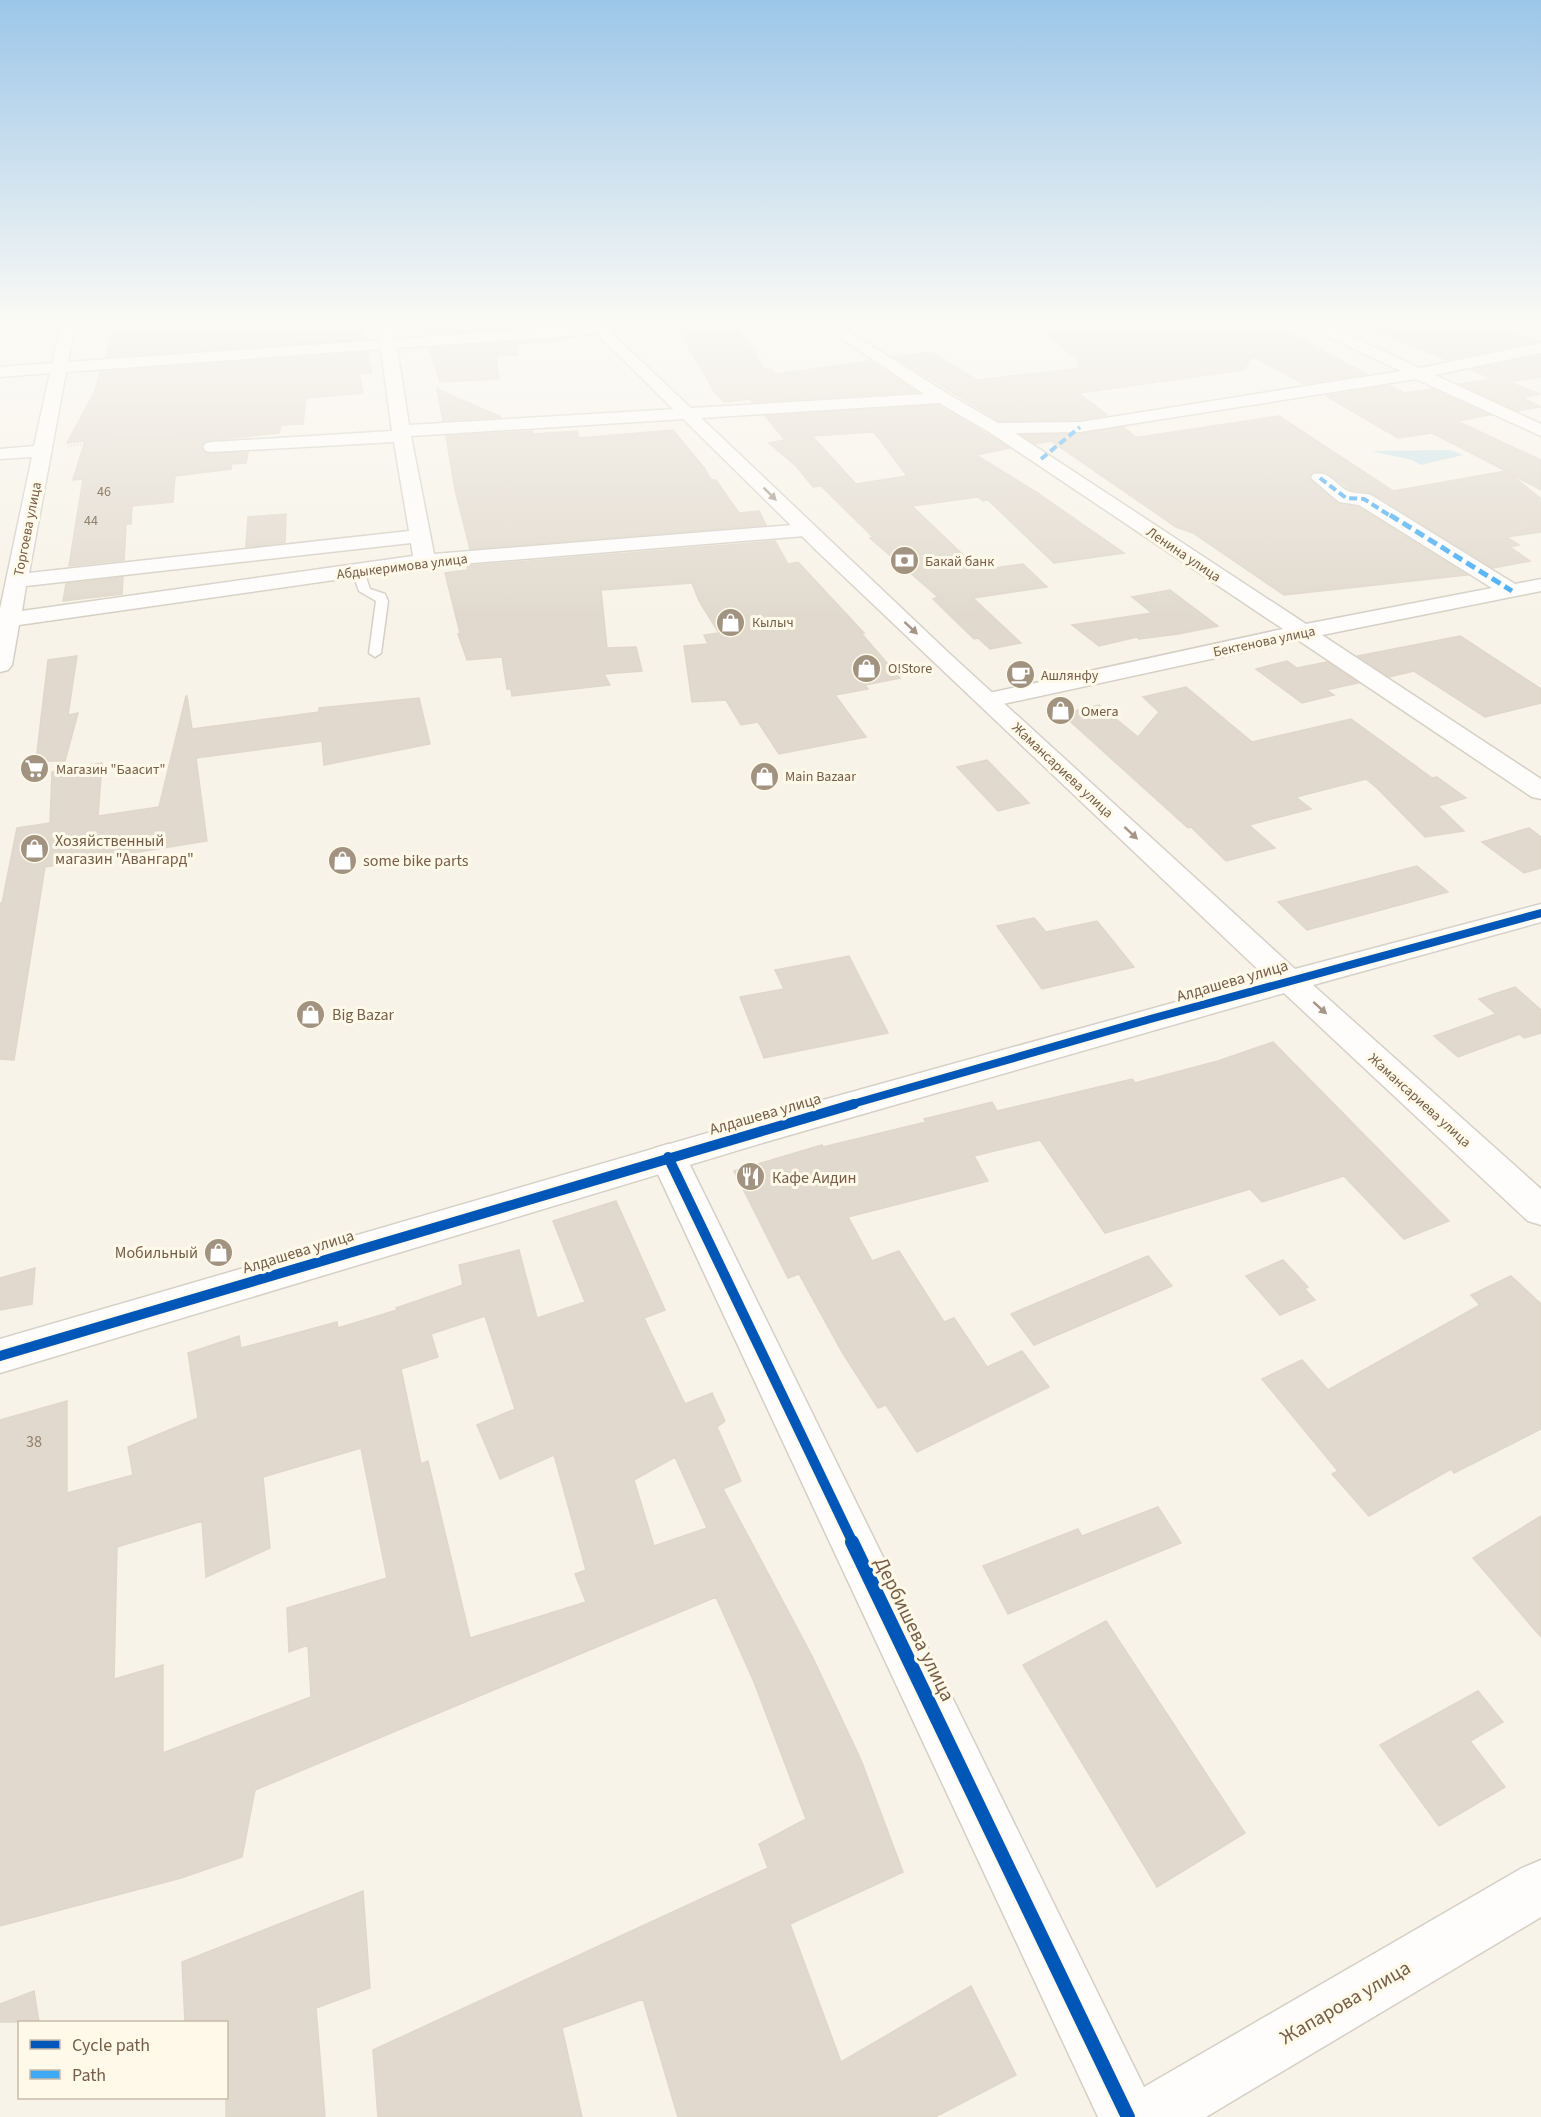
<svg xmlns="http://www.w3.org/2000/svg" width="1541" height="2117" viewBox="0 0 1541 2117" font-family="'Source Sans 3',sans-serif">
  <style>
    .water { fill: #cae1e7 }
    .building { fill: #e1d9cd; stroke: #e0d7ca; stroke-width: 1.5; fill-rule: evenodd }
    .lines { fill: none; stroke-linecap: round; stroke-linejoin: round }
    .lane-casing { stroke: #d5cfc5; stroke-width: 3 }
    .street-casing { stroke: #d5cfc5; stroke-width: 3 }
    .secondary-casing { stroke: #d6d0c6; stroke-width: 3 }
    .path { stroke: #d9d3cb; stroke-width: 2; stroke-dasharray: 1 2; stroke-linecap: butt }
    .lane { fill: #fefdfc; fill-rule: evenodd }
    .street { fill: #fefdfc; fill-rule: evenodd }
    .secondary { fill: #fefdfc; fill-rule: evenodd }
    .quiet-far1 { stroke: #3fa9f5; stroke-width: 4; stroke-dasharray: 8 4; stroke-linecap: butt }
    .quiet { stroke: #3fa9f5; stroke-width: 5; stroke-dasharray: 10 5; stroke-linecap: butt }
    .cycleway-far2-casing { stroke: #fff9e9; stroke-width: 12 }
    .cycleway-far1-casing { stroke: #fff9e9; stroke-width: 14 }
    .cycleway-casing { stroke: #fff9e9; stroke-width: 18 }
    .cycleway-far2 { stroke: #0057b8; stroke-width: 8 }
    .cycleway-far1 { stroke: #0057b8; stroke-width: 10 }
    .cycleway { stroke: #0057b8; stroke-width: 14 }
    .oneway { fill: #a59687 }
    .labels { text-anchor: middle; stroke-width: 6; stroke-linejoin: round; paint-order: stroke }
    .number-label { font-size: 14px; fill: #92806c }
    .far-street-label { font-size: 14px; fill: #755e48; stroke: #fff9e9 }
    .far-poi-label { font-size: 14px; fill: #755e48; stroke: #fff9e9; text-anchor: start }
    .poi-label { font-size: 16px; fill: #755e48; stroke: #fff9e9; text-anchor: start }
    .street-label { font-size: 16px; fill: #755e48; stroke: #fff9e9 }
    .near-number-label { font-size: 16px; fill: #92806c }
    .near-street-label { font-size: 20px; fill: #755e48; stroke: #fff9e9 }
  </style>
  <rect width="100%" height="100%" fill="#f7f3e8"/>
  <!-- water -->
  <path class="water" d="M1451,450L1463,455L1421,465L1412,460L1372,451Z"/>
  <!-- building -->
  <path class="building" d="M114,322H361L365,339L106,357Z
    M455,322H565V324L427,334L425,324Z
    M1104,322H1268L1367,374L1304,384L1252,356L1244,370L1079,393L1107,415L1080,420L999,421L894,357L931,352L977,380L1083,368L1077,364H1083L1038,327Z
    M1354,322H1484L1539,341L1447,360Z
    M735,324L765,369L771,368L775,374L870,361L917,392L753,402L750,399L725,402L715,393L678,329Z
    M566,338V341L515,344L518,355L496,356L499,379L440,382L429,348Z
    M368,352L372,373L359,374L363,393L306,398L303,424L281,425L279,433L206,441L201,447L206,453L248,452L246,463L231,464V469L175,476L173,502L132,506L131,524H126L124,560L69,566L83,479L73,480L85,441L67,443L95,391L100,372Z
    M1541,355V377L1509,382L1540,394L1523,398L1541,407L1517,411L1460,384L1493,379L1471,370Z
    M1389,385L1404,393L1432,389L1490,415L1457,421L1541,460V490L1509,473L1541,499V532L1506,537L1519,545L1510,547L1530,561L1493,568L1372,493L1352,490L1325,472H1313L1310,480L1338,504L1358,507L1467,575L1284,595L1193,533L1176,527L1051,441L1035,444L1022,435L1080,434L1123,427L1136,437L1146,436L1279,416L1393,491L1506,471L1432,433L1398,438L1326,396Z
    M437,389L501,417L443,421Z
    M938,405L1010,448L976,455L1036,492L1124,553L1054,563L988,500L983,501L978,497L912,506L979,570L1023,564L1047,587L973,598L1021,643L990,649L978,638L974,639L933,599L938,597L870,538L873,537L821,486L813,487L796,466L769,443L785,440L765,416ZM874,432L907,476L856,484L812,436Z
    M673,430L705,469L711,480H716L739,513L759,511L766,525L470,549L455,490L446,436L532,431L534,434L577,431L579,438Z
    M286,514L285,542L246,547L248,517Z
    M775,541L788,564L798,562L864,633H861L900,678L865,685L868,689L835,695L866,737L779,754L758,722L741,725L726,700L692,702L684,646L708,644L704,635L719,633L699,601L692,583L601,590L607,648L636,647L642,671L604,674L610,685L512,696L511,689H507L502,657L467,660L458,634L460,633L445,573L468,570L467,566Z
    M123,577L122,594L63,601L66,584Z
    M1170,590L1218,626L1178,634L1139,639L1137,637L1099,646L1072,625L1152,613L1132,597Z
    M1460,636L1541,689V703L1485,717L1414,671L1389,677L1358,656Z
    M77,656L68,715L78,713L65,761H36L48,660Z
    M1287,661L1297,668L1327,662L1358,683L1326,690L1334,695L1302,703L1256,669Z
    M1186,687L1252,742L1351,719L1432,778L1437,777L1466,798L1438,806L1464,831L1425,837L1377,788L1366,779L1296,797L1311,809L1249,825L1275,848L1226,861L1191,827L1188,828L1062,714L1099,705L1138,737L1159,712L1143,697Z
    M186,696H187L192,729L319,712V708L419,698L430,744L324,765L322,741L196,758L207,841L45,867L14,1060L0,1059V903H2L17,828L50,823L52,772L102,763L98,816L159,807Z
    M987,760L1029,803L998,811L957,767Z
    M1529,828L1541,837V868L1524,873L1482,842Z
    M1417,866L1448,892L1307,930L1278,902Z
    M1034,918L1046,932L1097,921L1134,967L1042,989L997,926Z
    M849,956L888,1033L764,1058L740,997L784,989L775,970Z
    M1515,987L1541,1010V1033L1524,1038L1520,1034L1458,1057L1434,1036L1496,1014L1479,999Z
    M1273,1042L1449,1221L1404,1239L1344,1176L1262,1202L1250,1189L1105,1233L1040,1140L974,1156L988,1181L848,1217L872,1261L899,1251L944,1322L954,1318L987,1367L1022,1351L1049,1387L917,1452L886,1405L878,1408L842,1352L799,1274L788,1278L734,1171L822,1145L823,1147L926,1122L924,1119L992,1102L997,1111L1132,1079L1135,1083L1218,1061Z
    M616,1201L665,1310L644,1318L685,1404L712,1393L725,1421L717,1427L741,1481L723,1489L812,1656L861,1760L903,1872L790,1924L841,2062L971,1986L1016,2075L935,2117H678L643,1999L562,2028L582,2117H378L373,2050L768,1868L759,1844L806,1819L754,1682L716,1597L255,1790L242,1857L181,1878L0,1926V1420L67,1401V1493L133,1475L128,1447L198,1418L188,1353L239,1336L241,1348L337,1322L338,1328L397,1310L396,1308L463,1285L459,1265L519,1250L537,1318L585,1302L553,1221ZM485,1316L515,1409L477,1425L500,1479L554,1455L586,1570L575,1574L586,1602L470,1638L428,1461L421,1464L401,1369L438,1357L431,1334ZM361,1448L387,1578L287,1608L289,1652L308,1645L311,1697L163,1753V1665L114,1679L117,1547L202,1521L206,1577L270,1548L263,1477ZM675,1457L707,1528L654,1546L634,1480Z
    M1148,1256L1172,1286L1034,1345L1011,1314Z
    M1283,1260L1308,1287L1305,1289L1315,1300L1280,1315L1246,1276Z
    M35,1268L32,1304L0,1310V1278Z
    M1511,1276L1541,1304V1429L1454,1473L1451,1469L1369,1516L1332,1474L1338,1471L1262,1379L1302,1360L1328,1390L1480,1305L1471,1295Z
    M1158,1507L1181,1543L1008,1614L983,1566L1078,1529L1082,1536Z
    M1541,1516V1637L1473,1558Z
    M1106,1621L1245,1833L1157,1887L1023,1665Z
    M1478,1691L1503,1722L1470,1741L1505,1787L1439,1826L1380,1745Z
    M363,1891L370,1988L316,2008L325,2117H226V2022H185L182,1962Z
    M34,1991L39,2022H0V2004Z"/>
  <g class="lines">
    <defs>
      <path id="lane" d="M358,568L364,571L370,589L385,594L388,601L381,653L375,657L369,653L376,601L359,591L352,571Z"/>
      <path id="street" d="M61,322H76L68,362L380,340L379,322H391L395,339L618,322H667L659,327L583,335L397,348L409,425L924,394L817,322H834L948,394L998,423L1080,422L1401,371L1303,325L1301,322H1320L1420,368L1541,343V353L1435,375L1541,424V436L1416,379L1080,432L1015,433L1306,624L1492,588L1359,505L1339,502L1311,478L1313,474C1331,470 1336,487 1351,492C1357,494 1365,493 1371,495L1515,584L1541,579V591L1322,635L1541,779V799L1532,797L1298,640L989,707L980,705L977,700L980,695L1283,629L989,432L939,403L411,436L434,554L805,524L812,526L815,530L812,534L805,536L425,567L19,625L12,665L8,670L0,672V609L32,457L0,459V449L34,446L50,373L0,377V367L52,363ZM381,349L392,431L212,442L206,443L203,447L206,451L212,452L394,442L409,531L29,573L66,372ZM411,543L413,556L22,611L26,586Z
        M1522,322H1541V330L1525,325Z
        M668,1144L681,1148L686,1157L1144,2087L1522,1868L1541,1860V1917L1206,2117H1098L650,1157L655,1148Z"/>
      <path id="secondary" d="M585,322H600L951,655L1295,969L1541,904V922L1313,985L1541,1189V1225L1528,1221L1284,993L769,1141L0,1373V1339L769,1115L1266,977L818,552Z"/>
    </defs>
    <!-- lane casing -->
    <use href="#lane" class="lane-casing"/>
    <!-- street casing -->
    <use href="#street" class="street-casing"/>
    <!-- secondary casing -->
    <use href="#secondary" class="secondary-casing"/>
    <!-- path -->
    <path class="path" d="M68,446L116,440L192,436"/>
    <!-- lane -->
    <use href="#lane" class="lane"/>
    <!-- street -->
    <use href="#street" class="street"/>
    <!-- secondary -->
    <use href="#secondary" class="secondary"/>
    <!-- quiet-far1 -->
    <path class="quiet-far1" d="M1041,459L1080,427
      M1320,478L1346,498L1364,499L1392,517"/>
    <!-- quiet -->
    <path class="quiet" d="M1390,515L1512,591"/>
    <defs>
      <path id="cycleway-far2" d="M849,1105L1154,1018L1541,913"/>
      <path id="cycleway-far1" d="M668,1157L853,1543
        M0,1356L854,1104"/>
      <path id="cycleway" d="M852,1542L1128,2117"/>
    </defs>
    <!-- cycleway-far2 casing -->
    <use href="#cycleway-far2" class="cycleway-far2-casing"/>
    <!-- cycleway-far1 casing -->
    <use href="#cycleway-far1" class="cycleway-far1-casing"/>
    <!-- cycleway casing -->
    <use href="#cycleway" class="cycleway-casing"/>
    <!-- cycleway-far2 -->
    <use href="#cycleway-far2" class="cycleway-far2"/>
    <!-- cycleway-far1 -->
    <use href="#cycleway-far1" class="cycleway-far1"/>
    <!-- cycleway -->
    <use href="#cycleway" class="cycleway"/>
  </g>
  <!-- one-way arrows -->
  <defs><path id="oneway-solid" d="M-6-.8H1V-3.2L6.5 0L1 3.2V.8H-6Z" transform="scale(1.5)"/></defs>
  <g class="oneway">
    <use href="#oneway-solid" transform="translate(770 494) rotate(45)"/>
    <use href="#oneway-solid" transform="translate(911 628) rotate(43)"/>
    <use href="#oneway-solid" transform="translate(1131 833) rotate(43)"/>
    <use href="#oneway-solid" transform="translate(1320 1008) rotate(42)"/>
  </g>
  <!-- sky -->
  <linearGradient id="sky" x2="0" y2="1"><stop stop-color="#9cc6e8"/><stop offset="0.52" stop-color="#fbfaf5"/><stop offset="1" stop-color="#fbfaf5" stop-opacity="0"/></linearGradient>
  <rect width="1541" height="618" fill="url(#sky)"/>
  <!-- icons -->
  <defs>
    <symbol id="bank-disc" viewBox="-11 -11 22 22"><circle r="9.5" fill="#a29280" stroke="#fff9e9"/><path d="M-6-4H6V4H-6ZM0-2.3a2.3 2.3 0 1 0 0 4.6a2.3 2.3 0 1 0 0-4.6Z" fill="#fff"/></symbol>
    <symbol id="shop-disc" viewBox="-11 -11 22 22"><circle r="9.5" fill="#a29280" stroke="#fff9e9"/><path d="M-5-2.5h2.3a2.7 3.5 0 0 1 5.4 0H5L5.5 6h-11ZM-1.5-2.5h3a1.5 2.3 0 0 0-3 0Z" fill="#fff"/></symbol>
    <symbol id="cafe-disc" viewBox="-11 -11 22 22"><circle r="9.5" fill="#a29280" stroke="#fff9e9"/><path d="M-5.5-4.5H6V0H3Q3 3.5 0 3.5H-2.5Q-5.5 3.5-5.5 0ZM3-3.2v2h1.7v-2ZM-6 4.5H4V6H-6Z" fill="#fff"/></symbol>
    <symbol id="supermarket-disc" viewBox="-11 -11 22 22"><circle r="9.5" fill="#a29280" stroke="#fff9e9"/><path d="M-6-5.5h2.5l.6 2H6L4.5 2H-2.5L-4.4-4H-6ZM-1.5 3.2a1.3 1.3 0 1 0 .1 0ZM3 3.2a1.3 1.3 0 1 0 .1 0Z" fill="#fff"/></symbol>
    <symbol id="restaurant-disc" viewBox="-11 -11 22 22"><circle r="9.5" fill="#a29280" stroke="#fff9e9"/><path d="M-5-6h1v4h1v-4h1v4h1v-4h1v5L-1.5 .5V6h-2V.5L-5-1ZM5-6V6H3V1.5H1.5Q1.5-4 5-6Z" fill="#fff"/></symbol>
  </defs>
  <g fill-rule="evenodd">
    <use href="#bank-disc" x="888" y="544" width="33" height="33"/>
    <use href="#shop-disc" x="714" y="606" width="33" height="33"/>
    <use href="#shop-disc" x="850" y="652" width="33" height="33"/>
    <use href="#cafe-disc" x="1004" y="658" width="33" height="33"/>
    <use href="#shop-disc" x="1044" y="694" width="33" height="33"/>
    <use href="#supermarket-disc" x="18" y="752" width="33" height="33"/>
    <use href="#shop-disc" x="748" y="760" width="33" height="33"/>
    <use href="#shop-disc" x="18" y="832" width="33" height="33"/>
    <use href="#shop-disc" x="326" y="844" width="33" height="33"/>
    <use href="#shop-disc" x="294" y="998" width="33" height="33"/>
    <use href="#restaurant-disc" x="734" y="1160" width="33" height="33"/>
    <use href="#shop-disc" x="202" y="1236" width="33" height="33"/>
  </g>
  <g class="labels">
    <!-- number labels -->
    <g class="number-label">
      <text x="104" y="496">46</text>
      <text x="91" y="525">44</text>
    </g>
    <!-- far-street labels -->
    <g class="far-street-label">
      <text transform="translate(27 529) rotate(-79)" y="5">Торгоева улица</text>
      <text transform="translate(1184 554) rotate(34)" y="5">Ленина улица</text>
      <text transform="translate(402 566) rotate(-7)" y="5">Абдыкеримова улица</text>
      <text transform="translate(1264 641) rotate(-12)" y="5">Бектенова улица</text>
      <text transform="translate(1063 770) rotate(43)" y="5">Жамансариева улица</text>
      <text transform="translate(1420 1100) rotate(42)" y="5">Жамансариева улица</text>
    </g>
    <!-- far-poi labels -->
    <g class="far-poi-label">
      <text x="925" y="566">Бакай банк</text>
      <text x="752" y="627">Кылыч</text>
      <text x="888" y="673">O!Store</text>
      <text x="1041" y="680">Ашлянфу</text>
      <text x="1081" y="716">Омега</text>
      <text x="56" y="774">Магазин "Баасит"</text>
      <text x="785" y="781">Main Bazaar</text>
    </g>
    <!-- poi labels -->
    <g class="poi-label">
      <text x="55" y="846">Хозяйственный<tspan x="55" dy="18">магазин "Авангард"</tspan></text>
      <text x="363" y="866">some bike parts</text>
      <text x="332" y="1020">Big Bazar</text>
      <text x="772" y="1183">Кафе Аидин</text>
      <text x="198" y="1258" text-anchor="end">Мобильный</text>
    </g>
    <!-- street labels -->
    <g class="street-label">
      <text transform="translate(1232 980) rotate(-16)" y="6">Алдашева улица</text>
      <text transform="translate(765 1113) rotate(-16)" y="6">Алдашева улица</text>
      <text transform="translate(298 1251) rotate(-17)" y="6">Алдашева улица</text>
    </g>
    <!-- near-number labels -->
    <g class="near-number-label">
      <text x="34" y="1447">38</text>
    </g>
    <!-- near-street labels -->
    <g class="near-street-label">
      <text transform="translate(915 1629) rotate(64)" y="7">Дербишева улица</text>
      <text transform="translate(1345 2002) rotate(-30)" y="7">Жапарова улица</text>
    </g>
  </g>
  <!-- legend -->
  <rect x="18" y="2021" width="210" height="78" fill="#fff9e9" stroke="#c8bba9" stroke-width="1.5"/>
  <rect x="30" y="2040" width="30" height="9" fill="#0057b8" stroke="#c8bba9" stroke-width="1.5"/>
  <text x="72" y="2051" font-size="18" fill="#755e48">Cycle path</text>
  <rect x="30" y="2070" width="30" height="9" fill="#3fa9f5" stroke="#c8bba9" stroke-width="1.5"/>
  <text x="72" y="2081" font-size="18" fill="#755e48">Path</text>
</svg>
